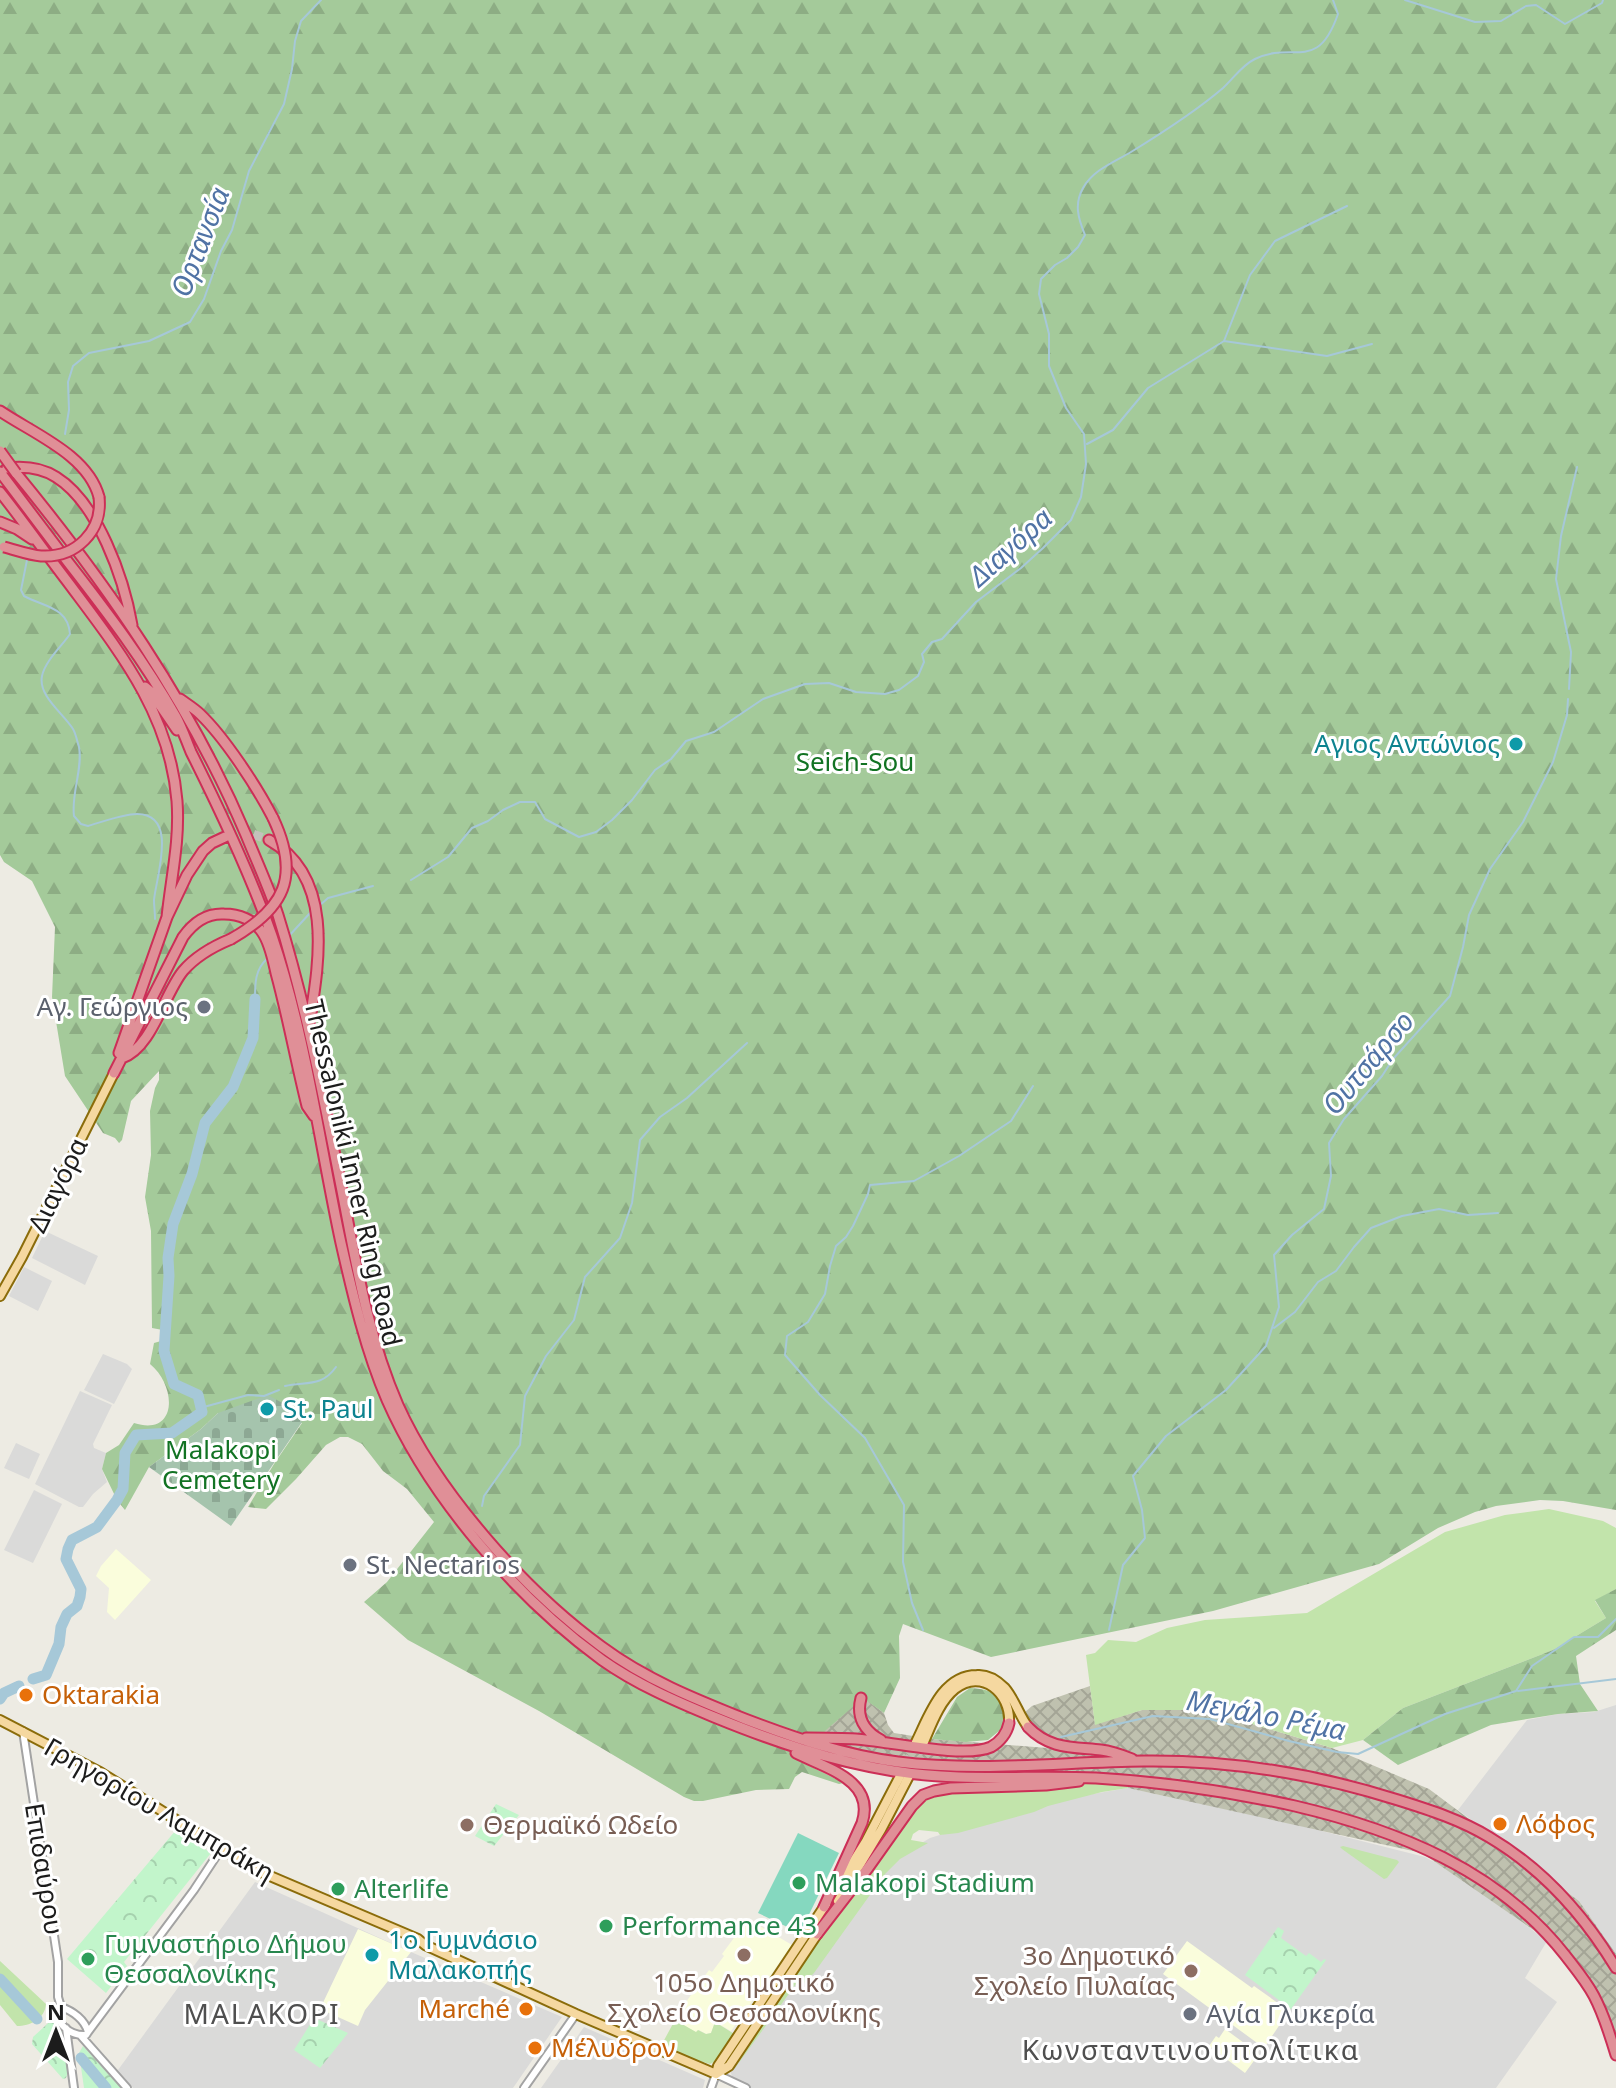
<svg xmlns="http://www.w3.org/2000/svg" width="1616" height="2088" viewBox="0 0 1616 2088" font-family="'Noto Sans',sans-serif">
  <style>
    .residential { fill: #dadad9 }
    .education { fill: #fafddc }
    .construction { fill: url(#construction-cross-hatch) }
    .grass { fill: #c2e4ab }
    .forest { fill: url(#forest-firs) }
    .cemetery { fill: url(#cemetery-stones) }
    .park { fill: url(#park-crowns) }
    .pitch { fill: #85d8bf }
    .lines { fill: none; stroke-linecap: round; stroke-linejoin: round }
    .stream { stroke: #a6c8d8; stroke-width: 2 }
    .river { stroke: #a6c8d8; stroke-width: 11 }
    .major-tunnel { stroke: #c3c2bb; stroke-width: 8; stroke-dasharray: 8 4; stroke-linecap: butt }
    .highway-tunnel { stroke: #c3c2bb; stroke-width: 9; stroke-dasharray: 9 4.5; stroke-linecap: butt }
    .minor-casing { stroke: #a3a3a3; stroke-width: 10 }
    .major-casing { stroke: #8b6c0a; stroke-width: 12 }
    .highway-casing { stroke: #cc2f57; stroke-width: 13 }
    .minor { stroke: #fff; stroke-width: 6 }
    .major { stroke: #f5d8a0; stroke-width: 8 }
    .highway { stroke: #e08f97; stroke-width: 9 }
    .highway-bridge-casing { stroke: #cc2f57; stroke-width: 13; stroke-linecap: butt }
    .highway-bridge { stroke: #e08f97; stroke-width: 9 }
    .culture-dot { fill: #0f9aa8; stroke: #fff; stroke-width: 3 }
    .worship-dot { fill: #6b7280; stroke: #fff; stroke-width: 3 }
    .food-dot { fill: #e8710a; stroke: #fff; stroke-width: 3 }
    .education-dot { fill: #8d6e63; stroke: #fff; stroke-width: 3 }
    .leisure-dot { fill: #2e9e5b; stroke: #fff; stroke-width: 3 }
    .labels { text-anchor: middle; stroke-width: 6; stroke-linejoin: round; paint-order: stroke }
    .culture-label { font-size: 26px; fill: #0d838f; stroke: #fff; text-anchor: start }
    .park-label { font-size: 26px; fill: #127323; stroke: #fff }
    .worship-label { font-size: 26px; fill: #5b616d; stroke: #fff; text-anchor: start }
    .street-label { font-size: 26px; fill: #1c1c1c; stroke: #fff }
    .food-label { font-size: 26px; fill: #c56008; stroke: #fff; text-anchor: start }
    .education-label { font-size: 26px; fill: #785e54; stroke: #fff; text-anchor: start }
    .leisure-label { font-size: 26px; fill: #27864d; stroke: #fff; text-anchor: start }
    .water-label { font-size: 28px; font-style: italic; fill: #5073a5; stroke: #fff }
    .neighbourhood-label { font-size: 28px; letter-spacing: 2px; fill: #4f4f4f; stroke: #fff }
  </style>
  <defs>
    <pattern id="construction-cross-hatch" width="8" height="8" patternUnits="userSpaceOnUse" patternTransform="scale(2)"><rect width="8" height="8" fill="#bfc1af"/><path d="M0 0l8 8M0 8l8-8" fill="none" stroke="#a4a596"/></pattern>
    <pattern id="forest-firs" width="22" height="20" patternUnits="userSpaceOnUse" patternTransform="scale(2)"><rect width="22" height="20" fill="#a4ca9a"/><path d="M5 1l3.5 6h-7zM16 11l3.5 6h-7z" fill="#8dad84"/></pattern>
    <pattern id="cemetery-stones" width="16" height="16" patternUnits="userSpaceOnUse" patternTransform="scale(2)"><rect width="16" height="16" fill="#a5c4ad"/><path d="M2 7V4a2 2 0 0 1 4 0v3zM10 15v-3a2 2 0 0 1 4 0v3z" fill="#8da894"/></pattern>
    <pattern id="park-crowns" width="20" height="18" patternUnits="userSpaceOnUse" patternTransform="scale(2)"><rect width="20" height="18" fill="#c2f5cb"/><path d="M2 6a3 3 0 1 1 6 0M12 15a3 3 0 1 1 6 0" fill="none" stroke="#a6d1ae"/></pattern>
  </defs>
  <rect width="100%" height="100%" fill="#edebe3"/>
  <!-- residential -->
  <path class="residential" d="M45,1231L98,1256L85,1285L32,1258Z
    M24,1267L52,1281L38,1311L9,1296Z
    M103,1354L127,1364L132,1369L114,1404L84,1390Z
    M80,1391L112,1405L93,1444L94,1448L106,1453L102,1469L107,1482L93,1494L83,1507H79L35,1484Z
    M16,1443L40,1454L29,1479L4,1468Z
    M34,1490L62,1504L33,1563L4,1550Z
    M1616,1705V1956L1579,1901L1458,1810L1527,1720L1558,1714L1594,1712Z
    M1128,1788L1286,1822L1425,1857L1462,1877L1547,1941L1525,1978L1557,2002L1496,2088H737L730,2071L783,1999L898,1857L930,1838L1051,1801Z
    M255,1882L411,1952L562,2017L513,2088H133L118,2070Z
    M584,2027L705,2080L703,2088H541Z"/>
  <!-- education -->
  <path class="education" d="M116,1549L151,1580L115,1620L107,1612L109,1588L96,1576L101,1566Z
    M748,1919L792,1945L731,2031L715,2022L711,2033L706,2034L699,2030L697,2033L677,2021L686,2006V2002L709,1970L712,1972L724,1956L722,1954Z
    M358,1929L411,1952L365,2010L358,2026L320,2009Z
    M1187,1941L1252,1988L1254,1986L1289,2011L1264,2048L1163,1974Z
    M1225,2029L1259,2054L1245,2073L1209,2046L1216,2036L1219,2038Z"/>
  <!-- construction -->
  <path class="construction" d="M5,424L864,1698L884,1713L888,1725L894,1733L932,1739L1047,1748L1030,1732L1023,1714L1032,1706L1090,1686L1095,1724L1142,1710H1206L1332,1748L1429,1789L1579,1901L1616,1954V2041L1561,1949L1422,1853L1128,1788L1126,1784L958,1782L886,1775L804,1760Z"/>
  <!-- grass -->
  <path class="grass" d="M1549,1509L1603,1521L1616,1528V1589L1595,1601L1606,1618L1553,1650L1403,1708L1363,1740L1332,1748L1206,1710H1142L1095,1725L1086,1655L1095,1653L1108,1640L1136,1642L1167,1628L1205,1620L1307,1613L1445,1532L1505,1515Z
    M1090,1783H1126L1128,1788L1102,1792L1048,1806L1034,1812L958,1833L940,1835L938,1832L919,1830L913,1834L911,1840L928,1843L900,1859L885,1874L814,1973L804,1983L796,1984L733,2071L830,1921L915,1806L934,1793L1064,1787Z
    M1343,1846L1397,1860L1399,1862L1387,1878L1384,1879L1342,1849L1340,1847Z
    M0,1961L46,2004C45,2019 30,2026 17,2026L0,2005Z
    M675,2020L696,2032L698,2030L706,2034L711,2033L715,2022L736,2035L718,2060L710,2064L693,2059L662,2044Z"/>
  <!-- forest -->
  <path class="forest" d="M0,0H1616V1510L1563,1501L1540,1500L1496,1506L1475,1512L1438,1528L1379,1564L1213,1611L991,1657L903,1624L899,1636L900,1678L884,1713L863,1698L826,1730L804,1760L806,1764L844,1783L839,1784L802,1772L795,1777L789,1789L756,1790L703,1801H694L684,1797L539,1711L408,1640L364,1602L387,1582L434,1522L407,1489L383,1471L362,1444L348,1437H340L326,1445L296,1479L266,1509L248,1507L274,1464L302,1423L218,1413L201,1429L149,1467L125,1510L117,1500L102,1469L106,1453L119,1445L134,1423C178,1437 177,1386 150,1364L154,1343L161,1341L168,1331L152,1328L151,1231L145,1197L151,1155L150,1111L155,1088L159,1080V1071L131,1101L122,1140L119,1143L115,1138L103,1133L65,1076L52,997L55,927L32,881L4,862L0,855Z
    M1616,1589V1630L1576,1656L1580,1684L1598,1711L1558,1714L1491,1725L1398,1765L1363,1740L1403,1708L1553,1650L1606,1618L1595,1600Z
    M970,1688C997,1689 1010,1700 1004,1727L988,1740L966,1742L932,1739L957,1697Z"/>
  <!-- cemetery -->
  <path class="cemetery" d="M268,1395L286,1405L302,1422L231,1526L149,1467L201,1429L218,1413Z"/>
  <!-- park -->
  <path class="park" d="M496,1804L519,1815L494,1846L475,1836Z
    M176,1830L211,1853L124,1962L127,1966L106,1993L67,1959Z
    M1278,1927L1284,1931L1281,1938L1306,1956L1309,1953L1321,1962L1324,1959L1326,1960L1291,2009L1245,1975Z
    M56,2016C65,2026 71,2066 66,2078L63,2079L32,2044L33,2037Z
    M314,2018L348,2033L320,2068L294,2050Z
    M83,2046L121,2088H84L79,2053Z"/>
  <!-- pitch -->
  <path class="pitch" d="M798,1833L839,1853L800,1933L758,1913Z"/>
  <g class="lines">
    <!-- stream -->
    <path class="stream" d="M1405,0L1475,22L1501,21L1526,6L1536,5L1565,24L1602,3L1603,0
      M1224,341L1327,356L1372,344
      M65,434L69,410L68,382L73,366L89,353L149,341L190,322L204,299L221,251L232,230L249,171L284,104L292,69L295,41L301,21L321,0
      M1087,444L1113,430L1148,388L1224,341L1250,275L1275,241L1347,206
      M28,555L21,590L24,596C44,607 68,607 70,634C62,646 45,661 42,676C38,696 63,713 73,729C76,734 77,741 79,747C83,769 71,793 74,816L81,824L88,826C102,822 123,814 137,814C179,814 156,877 154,900C154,906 155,912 155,919
      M1569,689L1571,652L1556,579L1561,536L1577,467
      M411,880L448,857L472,828L488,821L503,810L520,802H535L545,819L579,837L596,832L612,820L632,800L655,770L671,759L686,741L714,732L763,699L805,684L829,683L856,692L885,694L899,690L918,676L924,662L922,654L932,642L942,639L976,602L1021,568L1043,548L1071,520L1081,497L1086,464L1084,434L1066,408L1049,366V334L1039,294L1041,279L1055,265L1067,258L1078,247L1085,235C1078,218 1074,204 1083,188C1093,170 1114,162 1131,152C1162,133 1195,112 1223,88C1233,79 1242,65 1255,59C1294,40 1317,74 1338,14L1333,0
      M319,906L328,898L373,886
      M288,937L311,912
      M255,999C255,984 255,969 267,959
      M1274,1328L1295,1312L1318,1282L1336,1271L1354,1247L1371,1228L1402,1216L1439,1209L1468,1215L1498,1213
      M285,1386C305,1381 321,1388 336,1367
      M200,1408L248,1395L264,1396L279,1390
      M482,1506L484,1496L520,1445L525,1396L546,1356L574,1320L585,1277L620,1238L632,1203L640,1140L660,1117L687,1098L747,1043
      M923,1630L912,1603L903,1562L904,1505L865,1438L820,1395L785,1355L787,1336L808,1322L825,1294L830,1266L836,1246L846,1237L853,1226L868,1194L870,1185L914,1181L959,1156L1011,1121L1033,1086
      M1109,1630L1123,1565L1145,1538L1142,1510L1133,1476L1166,1436L1226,1390L1266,1346L1279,1307L1274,1255L1292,1235L1324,1209L1331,1176L1329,1143L1344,1119L1382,1076L1393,1059L1450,996L1463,947L1469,915L1490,869L1523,822L1553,762L1567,715L1568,699
      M1518,1691L1616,1679
      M1061,1737L1153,1716L1210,1719L1289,1741L1337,1752L1358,1754L1445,1714L1516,1691L1532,1666L1574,1637H1598L1616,1619"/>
    <!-- river -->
    <path class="river" d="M33,1679L46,1675L59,1644L61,1627L67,1614L77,1606L80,1597L81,1589L66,1559L68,1549L72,1540L97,1527L117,1500L123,1489L125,1453L136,1435L172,1433L202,1412L198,1395L174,1384L164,1351L169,1276L168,1258L173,1224L192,1174L205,1123L233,1087L253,1038L255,999
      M0,1699L4,1693L19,1686
      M0,1979L37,2019
      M81,2058L106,2088"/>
    <!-- major-tunnel -->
    <path class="major-tunnel" d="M901,1774L916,1743
      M909,1776L923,1744"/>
    <!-- highway-tunnel -->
    <path class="highway-tunnel" d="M227,836L250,833L269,840"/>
    <defs>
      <path id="minor" d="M23,1731L58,1962V1997L61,2007
        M61,2007C73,2011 85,2020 88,2032L86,2035C71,2036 52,2023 61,2007Z
        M66,2028L74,2088
        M88,2032L194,1890L221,1849
        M81,2036L127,2088
        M524,2088L576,2014
        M711,2088L716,2074L746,2088"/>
      <path id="major" d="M0,1296L22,1257L114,1073
        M0,1720L100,1772L256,1870L418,1939L425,1945L576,2014L716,2074
        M916,1742C929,1716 942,1675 977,1675C988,1674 998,1681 1005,1688C1015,1700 1019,1715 1028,1727
        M923,1744C931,1726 939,1702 955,1689C982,1668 1011,1693 1009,1723
        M836,1889L866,1841L901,1774
        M838,1901L881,1830L909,1776
        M716,2074L729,2066L820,1930
        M716,2074L718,2066L826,1904"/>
      <path id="highway" d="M0,411C34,434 88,455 99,497
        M7,468C24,466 42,468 56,477C98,503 124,579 132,625
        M0,472C23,502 45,532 68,562C107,612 145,662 176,717C182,728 186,740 191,752C221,812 250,873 272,936C306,1036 319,1141 341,1243C353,1296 366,1351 387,1400C430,1498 516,1597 602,1660C636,1684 675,1701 714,1717C773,1741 831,1761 894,1771C961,1782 1029,1775 1096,1778C1166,1782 1227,1791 1295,1806C1397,1830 1498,1870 1565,1955C1575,1968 1586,1981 1594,1996C1604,2015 1610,2035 1616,2055
        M16,473C107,584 190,703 246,835C257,862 269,888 278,915C306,1005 324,1099 342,1191C356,1263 368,1337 398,1405C437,1492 525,1591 602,1647C645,1679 695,1699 745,1719C795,1738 844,1755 898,1762C979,1772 1062,1762 1144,1761C1230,1760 1316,1774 1398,1800C1430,1810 1461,1820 1489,1837C1543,1869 1584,1915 1616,1968
        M0,492C24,522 46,554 70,585C120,652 170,714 177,801C180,841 171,878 167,917
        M0,522L17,529L32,539
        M145,687L151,692L177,730
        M180,699C187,704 195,709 200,714C225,738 257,787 273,818
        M269,840C335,877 319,963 309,1026
        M119,1053L167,917L187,875L203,851L212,843L227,836
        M122,1058C152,1048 164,994 183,971C195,957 214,946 231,939
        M114,1073L183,937C193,923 206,913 224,914C239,914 254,920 262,932C270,943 273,960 276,973C288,1017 296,1062 307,1106L314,1116
        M861,1698C856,1717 864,1731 881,1740
        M1028,1727C1049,1749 1072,1747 1101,1750C1111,1751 1122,1755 1132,1759
        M806,1738C823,1738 840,1738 856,1739C887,1741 965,1759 991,1747C1000,1742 1007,1733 1009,1723
        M796,1753C825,1768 876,1780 862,1823L824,1907
        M817,1934L868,1868L912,1806L923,1795L934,1791L951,1788L1046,1785L1079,1781"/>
    </defs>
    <!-- minor casing -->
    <use href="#minor" class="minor-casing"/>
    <!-- major casing -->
    <use href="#major" class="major-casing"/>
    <!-- highway casing -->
    <use href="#highway" class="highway-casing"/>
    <!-- minor -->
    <use href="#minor" class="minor"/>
    <!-- major -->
    <use href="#major" class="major"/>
    <!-- highway -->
    <use href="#highway" class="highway"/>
    <defs>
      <path id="highway-bridge" d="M0,451L16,473
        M4,547C16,550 29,555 41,556C76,558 103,531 99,497
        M231,939C284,909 301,877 273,818"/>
    </defs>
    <!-- highway-bridge casing -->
    <use href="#highway-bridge" class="highway-bridge-casing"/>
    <!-- highway-bridge -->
    <use href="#highway-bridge" class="highway-bridge"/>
  </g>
  <!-- markers -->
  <g class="culture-dot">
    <circle cx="1516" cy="744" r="8"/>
    <circle cx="267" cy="1409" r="8"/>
    <circle cx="372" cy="1955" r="8"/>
  </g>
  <g class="worship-dot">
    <circle cx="204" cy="1007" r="8"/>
    <circle cx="350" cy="1565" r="8"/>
    <circle cx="1190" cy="2014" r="8"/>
  </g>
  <g class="food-dot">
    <circle cx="26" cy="1695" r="8"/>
    <circle cx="1500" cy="1824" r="8"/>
    <circle cx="526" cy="2009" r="8"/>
    <circle cx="535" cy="2048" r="8"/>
  </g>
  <g class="education-dot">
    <circle cx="467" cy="1825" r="8"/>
    <circle cx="744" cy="1955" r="8"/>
    <circle cx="1191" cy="1971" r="8"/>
  </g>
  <g class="leisure-dot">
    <circle cx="799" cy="1883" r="8"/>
    <circle cx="338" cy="1889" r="8"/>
    <circle cx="606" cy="1926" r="8"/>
    <circle cx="88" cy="1959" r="8"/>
  </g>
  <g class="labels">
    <!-- culture labels -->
    <g class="culture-label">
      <text x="1500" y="753" text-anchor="end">Αγιος Αντώνιος</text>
      <text x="283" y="1418">St. Paul</text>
      <text x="388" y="1949">1ο Γυμνάσιο<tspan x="388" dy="30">Μαλακοπής</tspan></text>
    </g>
    <!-- park labels -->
    <g class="park-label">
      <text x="855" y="771">Seich-Sou</text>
      <text x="221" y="1459">Malakopi<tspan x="221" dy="30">Cemetery</tspan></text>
    </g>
    <!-- worship labels -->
    <g class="worship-label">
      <text x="188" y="1016" text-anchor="end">Αγ. Γεώργιος</text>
      <text x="366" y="1574">St. Nectarios</text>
      <text x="1206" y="2023">Αγία Γλυκερία</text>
    </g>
    <!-- street labels -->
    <g class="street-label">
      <text transform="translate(353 1173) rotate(77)" y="9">Thessaloniki Inner Ring Road</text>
      <text transform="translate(58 1185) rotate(-64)" y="9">Διαγόρα</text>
      <text transform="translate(159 1810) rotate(30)" y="9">Γρηγορίου Λαμπράκη</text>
      <text transform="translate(44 1869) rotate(81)" y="9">Επιδαύρου</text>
    </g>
    <!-- food labels -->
    <g class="food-label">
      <text x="42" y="1704">Oktarakia</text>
      <text x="1516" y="1833">Λόφος</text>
      <text x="510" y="2018" text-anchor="end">Marché</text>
      <text x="551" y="2057">Μέλυδρον</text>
    </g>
    <!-- education labels -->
    <g class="education-label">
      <text x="483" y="1834">Θερμαϊκό Ωδείο</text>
      <text x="1175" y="1965" text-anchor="end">3ο Δημοτικό<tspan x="1175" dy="30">Σχολείο Πυλαίας</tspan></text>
      <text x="744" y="1992" text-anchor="middle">105ο Δημοτικό<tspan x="744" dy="30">Σχολείο Θεσσαλονίκης</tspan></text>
    </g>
    <!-- leisure labels -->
    <g class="leisure-label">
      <text x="815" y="1892">Malakopi Stadium</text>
      <text x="354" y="1898">Alterlife</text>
      <text x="622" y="1935">Performance 43</text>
      <text x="104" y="1953">Γυμναστήριο Δήμου<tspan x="104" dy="30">Θεσσαλονίκης</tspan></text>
    </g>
    <!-- water labels -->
    <g class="water-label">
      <text transform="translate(200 242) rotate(-69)" y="10">Ορτανσία</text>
      <text transform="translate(1010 547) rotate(-42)" y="10">Διαγόρα</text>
      <text transform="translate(1368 1063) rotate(-50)" y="10">Ουτσάρσο</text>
      <text transform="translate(1266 1715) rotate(11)" y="10">Μεγάλο Ρέμα</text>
    </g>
    <!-- neighbourhood labels -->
    <g class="neighbourhood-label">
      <text x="262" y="2024">MALAKOPI</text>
      <text x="1191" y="2060">Κωνσταντινουπολίτικα</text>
    </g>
  </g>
  <!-- north arrow -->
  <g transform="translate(56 2032)" stroke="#ffffff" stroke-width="6" paint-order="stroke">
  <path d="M0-6L14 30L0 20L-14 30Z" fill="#1c1c1c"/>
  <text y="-12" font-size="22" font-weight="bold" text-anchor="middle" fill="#1c1c1c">N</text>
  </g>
</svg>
